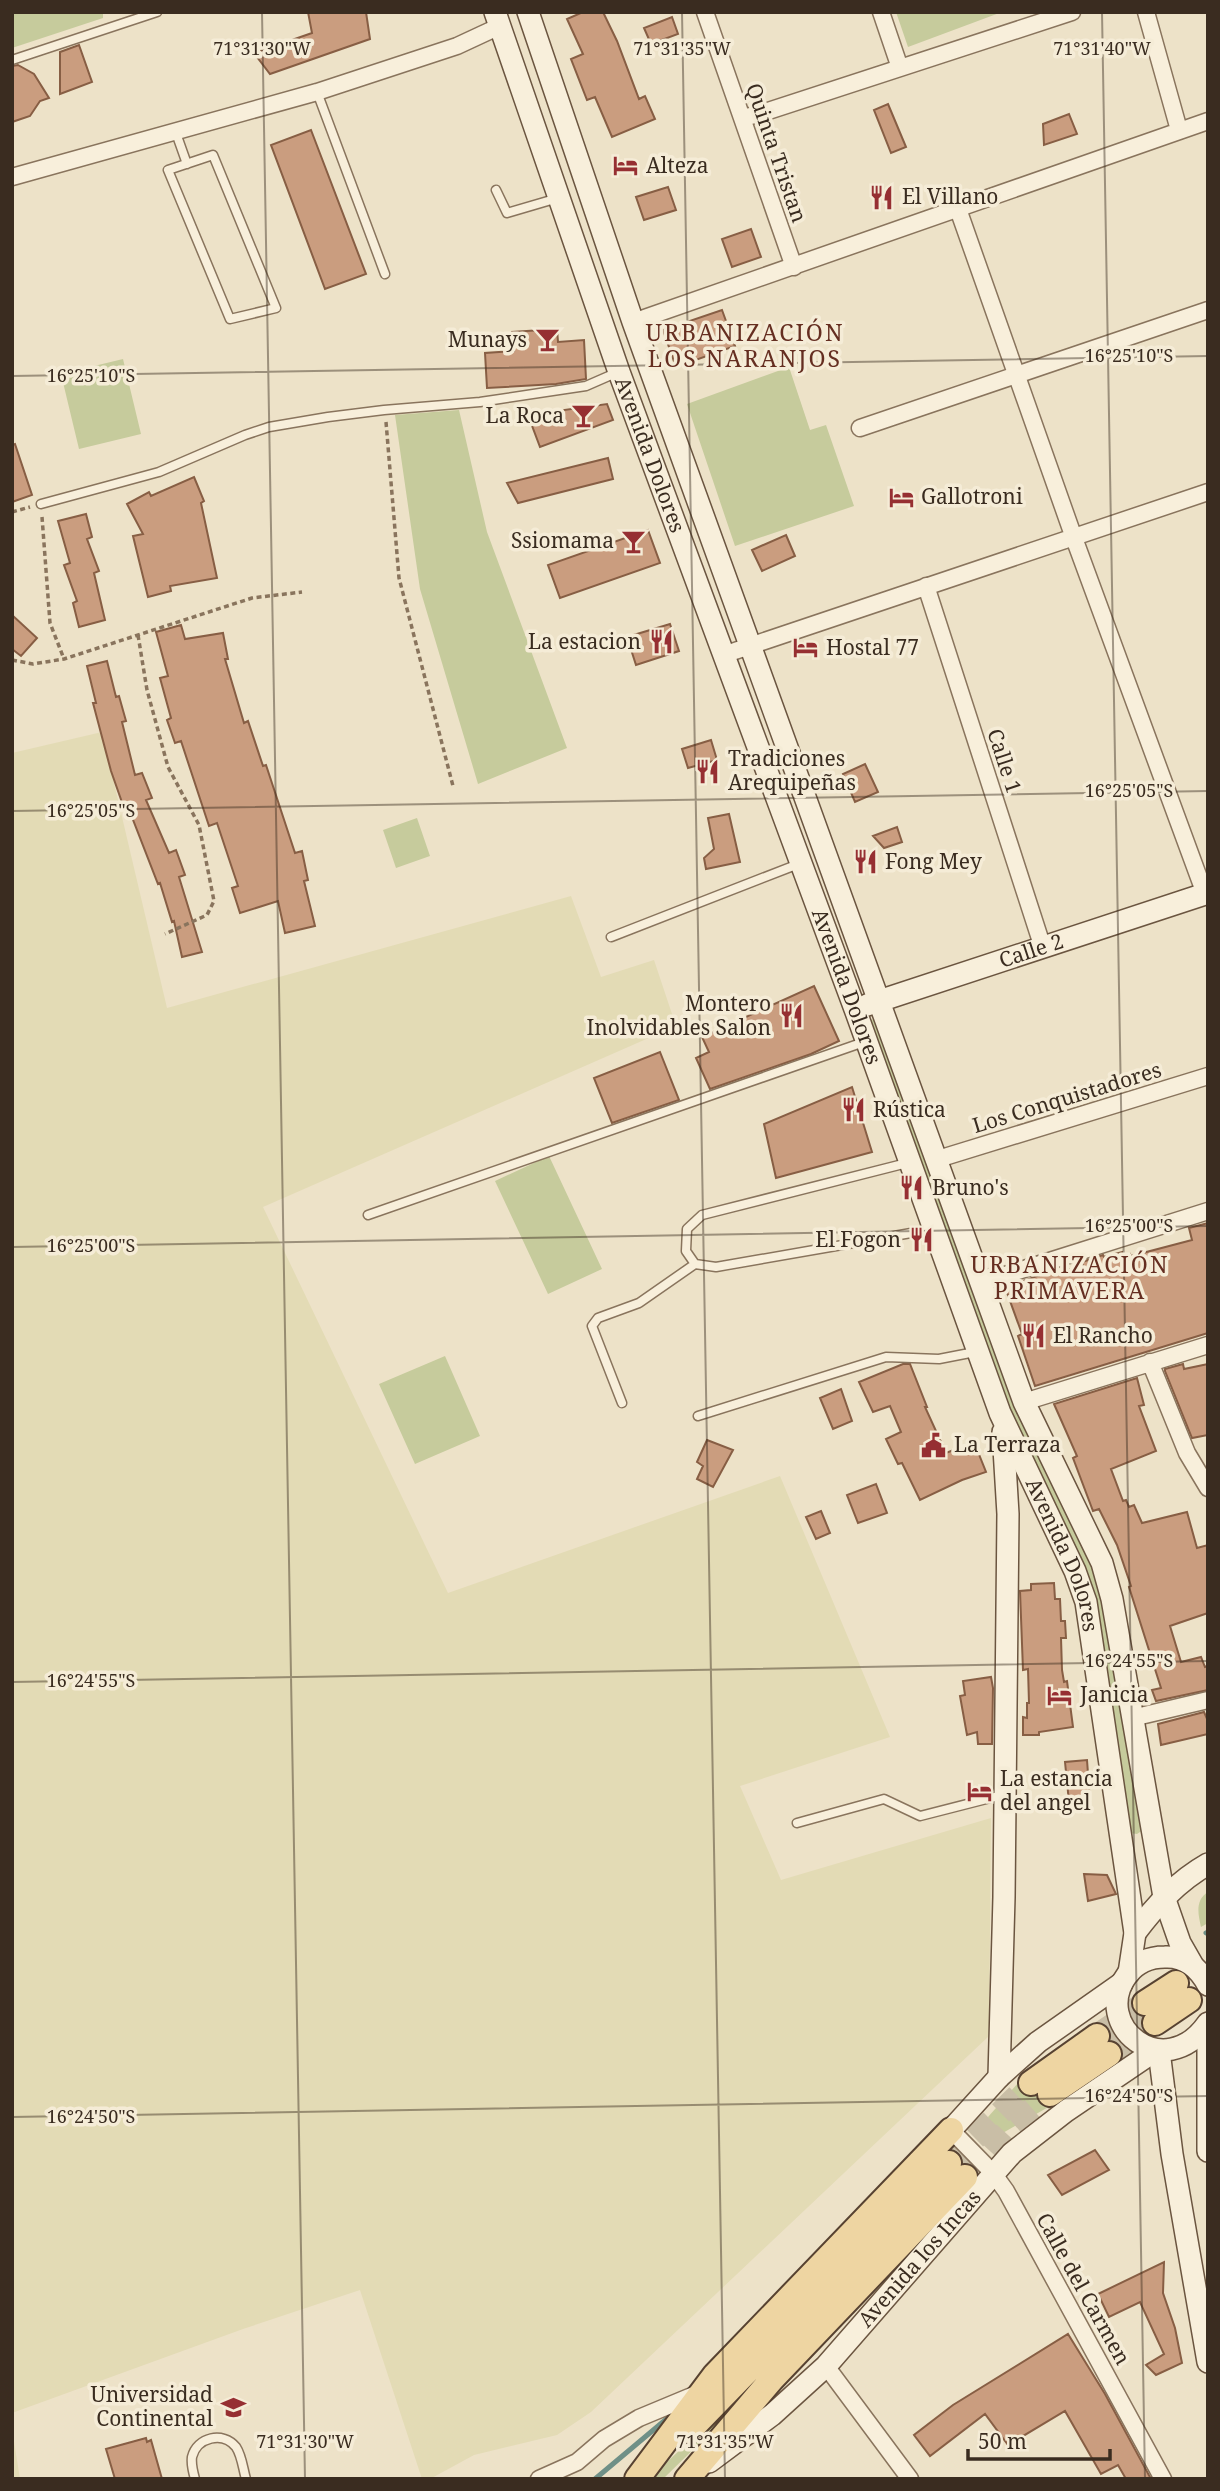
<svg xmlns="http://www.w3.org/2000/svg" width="1220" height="2491" viewBox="0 0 1220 2491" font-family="'Noto Serif',serif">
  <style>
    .farmland { fill: #e3dbb5 }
    .green { fill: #c6cb9c }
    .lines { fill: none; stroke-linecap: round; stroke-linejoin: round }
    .stream { stroke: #6f9087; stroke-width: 5 }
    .building { fill: #ca9d7f; stroke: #875e44; stroke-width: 2 }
    .primary-tunnel { stroke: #c9bea6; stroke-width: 24; stroke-dasharray: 24 12; stroke-linecap: butt }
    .lane-casing { stroke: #89745d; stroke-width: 11 }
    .street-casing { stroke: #89745d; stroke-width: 19 }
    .secondary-casing { stroke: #6b5540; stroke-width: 24 }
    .primary-casing { stroke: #574231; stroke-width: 28 }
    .path { stroke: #89745d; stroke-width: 3.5; stroke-dasharray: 5 3.5; stroke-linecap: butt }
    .lane { stroke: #f8efdb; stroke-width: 8 }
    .street { stroke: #f8efdb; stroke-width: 16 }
    .secondary { stroke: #f8efdb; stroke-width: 21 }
    .primary { stroke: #eed5a2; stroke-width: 24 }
    .ticks { fill: none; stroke: #3a2c20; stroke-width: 2; stroke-opacity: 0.45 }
    .labels { text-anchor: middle; stroke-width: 7; stroke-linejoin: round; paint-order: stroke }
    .street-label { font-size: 21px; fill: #3a2c20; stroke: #f5ecd7 }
    .poi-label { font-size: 21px; fill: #3a2c20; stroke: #f5ecd7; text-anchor: start }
    .neighbourhood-label { font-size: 23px; letter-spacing: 2px; fill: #652e21; stroke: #f5ecd7 }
    .ticks-label { font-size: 18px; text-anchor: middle; fill: #3a2c20; stroke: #f5ecd7; stroke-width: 7; stroke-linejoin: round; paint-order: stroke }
  </style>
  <rect width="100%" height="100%" fill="#ede2c8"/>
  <!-- farmland -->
  <path class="farmland" d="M102,732L167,1008L571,896L601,977L654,960L676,1026L263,1207L448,1593L780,1476L890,1737L740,1786L781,1880L991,1818L989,2036L591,2412L557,2435L474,2455L430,2479H422L360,2290L243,2329L12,2413V753Z
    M12,2429L20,2479H12Z"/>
  <!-- green -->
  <path class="green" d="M12,12H103V18L12,48Z
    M896,12H1002L908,47Z
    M123,359L141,434L79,449L61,374Z
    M789,367L810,430L826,425L854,506L735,546L687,404Z
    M459,410L487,532L567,748L478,784L420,589L395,415Z
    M417,818L430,856L396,868L383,830Z
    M880,1017L1106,1600L1143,1830L1137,1834L1130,1833L1084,1569L1061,1516L1008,1409L871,1020Z
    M549,1156L602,1269L548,1294L495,1181Z
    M445,1356L480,1436L415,1464L379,1384Z
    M1208,1892V1923L1201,1927C1198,1914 1195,1900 1208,1892Z
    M1032,2067L1030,2091L1037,2097H1066L1001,2134C994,2131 990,2124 988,2117Z
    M765,2373L708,2435L663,2479H648Z"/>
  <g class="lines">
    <!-- stream -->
    <path class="stream" d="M1206,1933L1208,1932
      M595,2479L670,2416"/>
  </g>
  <!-- building -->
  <path class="building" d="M308,12H366L370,39L270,74L254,53L312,33Z
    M583,12H603L617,41L639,99L645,96L655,119L612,137L595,97L587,100L571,59L583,54L567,19Z
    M672,17L678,34L651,44L644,28Z
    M79,45L92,82L60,94V52Z
    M18,65L34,74L49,98L40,101L30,116L12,122V66Z
    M888,104L906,147L891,153L874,110Z
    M1069,114L1077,134L1044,145L1043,124Z
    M311,130L366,274L325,289L271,145Z
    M668,187L676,210L644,220L636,197Z
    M751,229L761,257L732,267L722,239Z
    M722,310L735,346L676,367L663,330Z
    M557,329L558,342L584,340L586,379L556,384L487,388L485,353L514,351L512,332Z
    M607,404L613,420L540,447L528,415Z
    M15,444L32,495L12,502V445Z
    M608,458L613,479L518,503L507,483Z
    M194,477L204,501L201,503L217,578L170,586L171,591L148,597L133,536L143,534L127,504L149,492L151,496Z
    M86,514L92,537L87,539L99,571L94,573L105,620L79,627L73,603L77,601L64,565L70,563L58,521Z
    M648,530L660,563L560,598L548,565Z
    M786,535L795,556L762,571L752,550Z
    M12,615L37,638L21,656L12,649Z
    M670,624L679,651L636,665L627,637Z
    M181,625L185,639L223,633L228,659H225L244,723L248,721L263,766L266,765L295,853L302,851L308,880L304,881L315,926L285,933L278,901L240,913L232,888L238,886L217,823L209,826L181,741L175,743L167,720L171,718L160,678L168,676L156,632Z
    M107,661L116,697L119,696L126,721L122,722L135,775L142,773L152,798L146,800L169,853L176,850L185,875L179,877L202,952L182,957L174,921L172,922L160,883L158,884L128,807L124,808L111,771L93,703H96L87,666Z
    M711,740L717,760L688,768L682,749Z
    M865,764L878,792L855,802L843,774Z
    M729,814L740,862L706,869L704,858L714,849L708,818Z
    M897,827L902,842L884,848L873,836Z
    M814,986L839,1041L811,1054L710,1089L696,1058L709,1052L702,1037Z
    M660,1052L679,1100L612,1123L594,1078Z
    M852,1087L872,1152L776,1178L764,1124Z
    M1208,1223V1333L1035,1386L1018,1336L1022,1334L1005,1287L1055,1270L1056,1273L1083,1266L1082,1262L1103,1255L1104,1257L1122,1252V1256L1130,1254L1131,1256L1192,1240L1189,1228Z
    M903,1364H910L927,1407H925L946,1453L974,1442L986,1472L962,1480L920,1500L902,1463L898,1464L886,1439L901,1432L890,1406L873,1412L859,1382Z
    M1183,1364L1184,1369L1208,1364V1435L1192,1438L1165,1371V1369Z
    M1137,1378L1144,1405L1139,1406L1156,1451L1111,1469L1123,1501L1126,1500L1129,1507L1134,1505L1142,1523L1187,1512L1197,1548L1208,1545V1613L1170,1626L1181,1662L1201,1657L1205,1667L1208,1666V1690L1156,1701L1152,1690L1161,1688L1129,1587L1131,1586L1117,1545L1099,1509L1093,1511L1073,1458L1077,1456L1054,1404Z
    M841,1389L852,1421L833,1429L820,1398Z
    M707,1440L733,1450L713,1487L697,1479L703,1466L697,1462Z
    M876,1484L887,1513L858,1523L847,1495Z
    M821,1511L830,1533L816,1539L806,1517Z
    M1054,1583L1055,1599H1060L1061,1621H1065L1066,1638H1061L1062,1670L1064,1682L1067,1681L1073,1727L1039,1732V1735H1023V1717L1027,1718V1703H1029L1028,1669L1023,1670L1020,1591L1031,1590V1584Z
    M991,1677L993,1688L992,1744H978L977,1732L967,1735L960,1696L965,1695L963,1681Z
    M1204,1712L1208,1721V1734L1161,1745L1158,1724Z
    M1087,1760L1090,1801L1069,1802L1065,1762Z
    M1084,1874L1107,1875L1116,1894L1088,1901Z
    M1095,2150L1109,2170L1062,2195L1048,2175Z
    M1164,2262L1163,2293L1175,2328L1182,2363L1156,2375L1146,2365L1164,2354L1140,2302L1109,2317L1098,2294Z
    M1068,2334L1105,2394L1151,2479H1126L1118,2465L1101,2474L1065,2411L1008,2445L985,2414L930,2456L914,2435L953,2405Z
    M146,2438L147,2442L151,2440L162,2479H115L106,2449Z"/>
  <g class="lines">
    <!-- primary-tunnel -->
    <path class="primary-tunnel" d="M1097,2036L1145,2003
      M1109,2054L1155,2023
      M949,2163L1031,2083
      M965,2177L1006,2132L1050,2094"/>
    <defs>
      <path id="lane" d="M12,60L157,12
        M317,92L385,274
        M176,133L187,164
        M213,155L276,308L230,319L168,170Z
        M496,190L507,213L558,198
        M41,504L159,472L245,435L269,427L328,417L384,410L480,402L586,386L618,372
        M611,937L801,863
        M907,1163L702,1215L687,1229L686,1251L695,1264L716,1267L934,1229
        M368,1215L864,1042
        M622,1403L592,1326L598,1318L639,1303L695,1264
        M698,1416L886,1357L939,1359L975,1352
        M797,1823L884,1799L920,1816L1002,1795
        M195,2479C193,2472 191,2464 192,2457C197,2437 223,2431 236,2447C242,2456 243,2469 246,2479"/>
      <path id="street" d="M705,12L794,267
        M881,12L900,68
        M1146,12L1179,130
        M742,118L759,114L1072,12
        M12,177L317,92L457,46L500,26
        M958,209L1074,538L1205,894
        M633,322L1208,121
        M860,428L1208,310
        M926,586L1043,948
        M723,655L1208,492
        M938,1159L1208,1076
        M983,1282L1208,1211
        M1150,1362L1187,1453L1208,1488
        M1024,1402L1208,1345
        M1132,1718L1208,1700
        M951,2130L993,2173L1006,2191L1163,2479
        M826,2366L910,2479
        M539,2479L577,2462L604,2439L639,2418L699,2393"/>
      <g id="secondary">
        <path id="s1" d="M495,12L619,372L855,1009L1000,1413L1075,1571L1086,1602L1135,1933L1129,1973"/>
        <path d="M528,12L633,322L1024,1402L1102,1563L1112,1599L1164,1897L1180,1943L1192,1964"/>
        <path id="s2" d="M867,1005L1208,893"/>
        <path d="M1135,1933C1156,1905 1178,1881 1208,1864"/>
        <path d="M1208,1985C1199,1968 1184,1956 1165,1957C1149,1957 1136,1963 1127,1975C1090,2025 1164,2086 1208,2023"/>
        <path d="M1208,2024V2151"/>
        <path d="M1159,2051L1172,2154L1208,2362"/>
        <path d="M999,2077L1004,1897L1008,1514L1003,1432"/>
        <path d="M951,2130L999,2077L1038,2042L1122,1983"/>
        <path id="s3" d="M709,2462L772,2415L826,2366L1012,2153L1066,2111L1156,2050"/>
      </g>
      <path id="primary" d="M1145,2003L1176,1983
        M1155,2023L1189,2000
        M1031,2083L1097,2036
        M1050,2094L1109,2054
        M689,2431L949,2163
        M637,2479L715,2375L951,2130
        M687,2479L772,2379L965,2177"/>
    </defs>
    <!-- lane casing -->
    <use href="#lane" class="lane-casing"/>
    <!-- street casing -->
    <use href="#street" class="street-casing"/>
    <!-- secondary casing -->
    <use href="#secondary" class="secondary-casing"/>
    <!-- primary casing -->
    <use href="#primary" class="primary-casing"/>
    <!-- path -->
    <path class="path" d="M386,422L399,578L453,786
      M12,512L30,507
      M42,517L50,623L64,659
      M138,635L147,690L168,767L199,825L214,901L207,915L165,934
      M12,660L33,664L64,659L252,598L302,592"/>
    <!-- lane -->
    <use href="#lane" class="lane"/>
    <!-- street -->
    <use href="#street" class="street"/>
    <!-- secondary -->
    <use href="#secondary" class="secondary"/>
    <!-- primary -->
    <use href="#primary" class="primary"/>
  </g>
  <!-- ticks -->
  <path class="ticks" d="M262,12L305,2479M682,12L725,2479M1102,12L1145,2479M12,376L1208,356M12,811L1208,791M12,1247L1208,1226M12,1682L1208,1661M12,2117L1208,2096"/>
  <!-- icons -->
  <defs>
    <symbol id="hotel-bare" viewBox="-9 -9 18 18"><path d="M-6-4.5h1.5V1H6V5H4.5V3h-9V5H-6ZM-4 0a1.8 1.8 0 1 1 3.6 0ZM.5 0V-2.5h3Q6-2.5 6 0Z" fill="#962f32" stroke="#f5ecd7" stroke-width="2.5" paint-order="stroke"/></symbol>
    <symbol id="restaurant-bare" viewBox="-9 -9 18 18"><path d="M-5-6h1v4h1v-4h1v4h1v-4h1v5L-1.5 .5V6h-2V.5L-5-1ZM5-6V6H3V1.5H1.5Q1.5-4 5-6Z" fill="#962f32" stroke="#f5ecd7" stroke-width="2.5" paint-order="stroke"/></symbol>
    <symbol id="bar-bare" viewBox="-9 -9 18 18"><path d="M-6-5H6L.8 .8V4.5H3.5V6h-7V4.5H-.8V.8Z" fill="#962f32" stroke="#f5ecd7" stroke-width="2.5" paint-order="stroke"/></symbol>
    <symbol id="civic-bare" viewBox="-9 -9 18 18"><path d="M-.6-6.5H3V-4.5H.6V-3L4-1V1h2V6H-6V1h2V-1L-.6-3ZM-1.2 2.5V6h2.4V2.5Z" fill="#962f32" stroke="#f5ecd7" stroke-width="2.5" paint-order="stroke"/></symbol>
    <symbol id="university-bare" viewBox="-9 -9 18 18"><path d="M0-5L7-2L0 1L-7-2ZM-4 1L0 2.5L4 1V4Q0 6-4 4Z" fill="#962f32" stroke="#f5ecd7" stroke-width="2.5" paint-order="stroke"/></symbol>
  </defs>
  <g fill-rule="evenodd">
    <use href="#hotel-bare" x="608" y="148" width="35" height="35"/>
    <use href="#restaurant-bare" x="864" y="180" width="35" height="35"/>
    <use href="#bar-bare" x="530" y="322" width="35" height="35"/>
    <use href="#bar-bare" x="566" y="398" width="35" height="35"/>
    <use href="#hotel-bare" x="884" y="480" width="35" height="35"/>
    <use href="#bar-bare" x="616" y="524" width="35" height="35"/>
    <use href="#restaurant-bare" x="644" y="624" width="35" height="35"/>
    <use href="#hotel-bare" x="788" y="630" width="35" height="35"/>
    <use href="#restaurant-bare" x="690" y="754" width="35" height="35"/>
    <use href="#restaurant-bare" x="848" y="844" width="35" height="35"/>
    <use href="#restaurant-bare" x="774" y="998" width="35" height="35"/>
    <use href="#restaurant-bare" x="836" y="1092" width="35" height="35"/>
    <use href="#restaurant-bare" x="894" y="1170" width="35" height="35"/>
    <use href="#restaurant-bare" x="904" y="1222" width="35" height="35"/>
    <use href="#restaurant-bare" x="1016" y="1318" width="35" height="35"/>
    <use href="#civic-bare" x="916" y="1428" width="35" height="35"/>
    <use href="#hotel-bare" x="1042" y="1678" width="35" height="35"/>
    <use href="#hotel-bare" x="962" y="1774" width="35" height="35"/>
    <use href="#university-bare" x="216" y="2390" width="35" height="35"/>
  </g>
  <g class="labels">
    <!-- street labels -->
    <g class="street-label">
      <text transform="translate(776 153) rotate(71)" y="7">Quinta Tristan</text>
      <text dy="7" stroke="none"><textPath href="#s1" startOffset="469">Avenida Dolores</textPath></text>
      <text transform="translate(1004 761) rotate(72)" y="7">Calle 1</text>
      <text dy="7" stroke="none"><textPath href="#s2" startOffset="173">Calle 2</textPath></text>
      <text dy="7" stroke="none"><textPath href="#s1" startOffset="1036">Avenida Dolores</textPath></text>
      <text transform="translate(1067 1098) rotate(-17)" y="7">Los Conquistadores</text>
      <text dy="7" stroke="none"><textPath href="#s1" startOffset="1645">Avenida Dolores</textPath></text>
      <text dy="7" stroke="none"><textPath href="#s3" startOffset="294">Avenida los Incas</textPath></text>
      <text transform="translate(1083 2289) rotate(61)" y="7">Calle del Carmen</text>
    </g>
    <!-- poi labels -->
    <g class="poi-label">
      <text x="646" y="173">Alteza</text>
      <text x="902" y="204">El Villano</text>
      <text x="527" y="347" text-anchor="end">Munays</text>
      <text x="564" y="423" text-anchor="end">La Roca</text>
      <text x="921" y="504">Gallotroni</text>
      <text x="614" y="548" text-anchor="end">Ssiomama</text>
      <text x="641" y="649" text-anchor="end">La estacion</text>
      <text x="826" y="655">Hostal 77</text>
      <text x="728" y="766">Tradiciones<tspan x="728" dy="24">Arequipeñas</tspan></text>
      <text x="885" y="869">Fong Mey</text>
      <text x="771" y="1011" text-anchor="end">Montero<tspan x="771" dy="24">Inolvidables Salon</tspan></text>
      <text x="873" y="1117">Rústica</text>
      <text x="932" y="1195">Bruno's</text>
      <text x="901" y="1247" text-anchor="end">El Fogon</text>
      <text x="1053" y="1343">El Rancho</text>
      <text x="954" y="1452">La Terraza</text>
      <text x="1080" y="1702">Janicia</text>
      <text x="1000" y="1786">La estancia<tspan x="1000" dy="24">del angel</tspan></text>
      <text x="213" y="2402" text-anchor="end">Universidad<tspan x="213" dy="24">Continental</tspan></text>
    </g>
    <!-- neighbourhood labels -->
    <g class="neighbourhood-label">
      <text x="745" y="341">URBANIZACIÓN<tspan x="745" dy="26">LOS NARANJOS</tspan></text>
      <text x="1070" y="1273">URBANIZACIÓN<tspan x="1070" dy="26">PRIMAVERA</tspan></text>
    </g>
  </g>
  <g class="ticks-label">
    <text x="262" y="55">71°31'30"W</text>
    <text x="682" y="55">71°31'35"W</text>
    <text x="1102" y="55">71°31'40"W</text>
    <text x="1129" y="362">16°25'10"S</text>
    <text x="91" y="382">16°25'10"S</text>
    <text x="1129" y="797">16°25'05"S</text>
    <text x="91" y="817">16°25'05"S</text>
    <text x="1129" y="1232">16°25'00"S</text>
    <text x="91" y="1252">16°25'00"S</text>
    <text x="1129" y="1667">16°24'55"S</text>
    <text x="91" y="1687">16°24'55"S</text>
    <text x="1129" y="2102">16°24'50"S</text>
    <text x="91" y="2123">16°24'50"S</text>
    <text x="305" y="2448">71°31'30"W</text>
    <text x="725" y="2448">71°31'35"W</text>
  </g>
  <!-- border -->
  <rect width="1220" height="2491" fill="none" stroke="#3a2c20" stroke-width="28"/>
  <!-- scale -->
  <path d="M968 2449v10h142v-10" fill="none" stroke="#3a2c20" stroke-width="3.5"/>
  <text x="978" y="2449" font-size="21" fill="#3a2c20" stroke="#f5ecd7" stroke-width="5" paint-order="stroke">50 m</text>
</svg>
